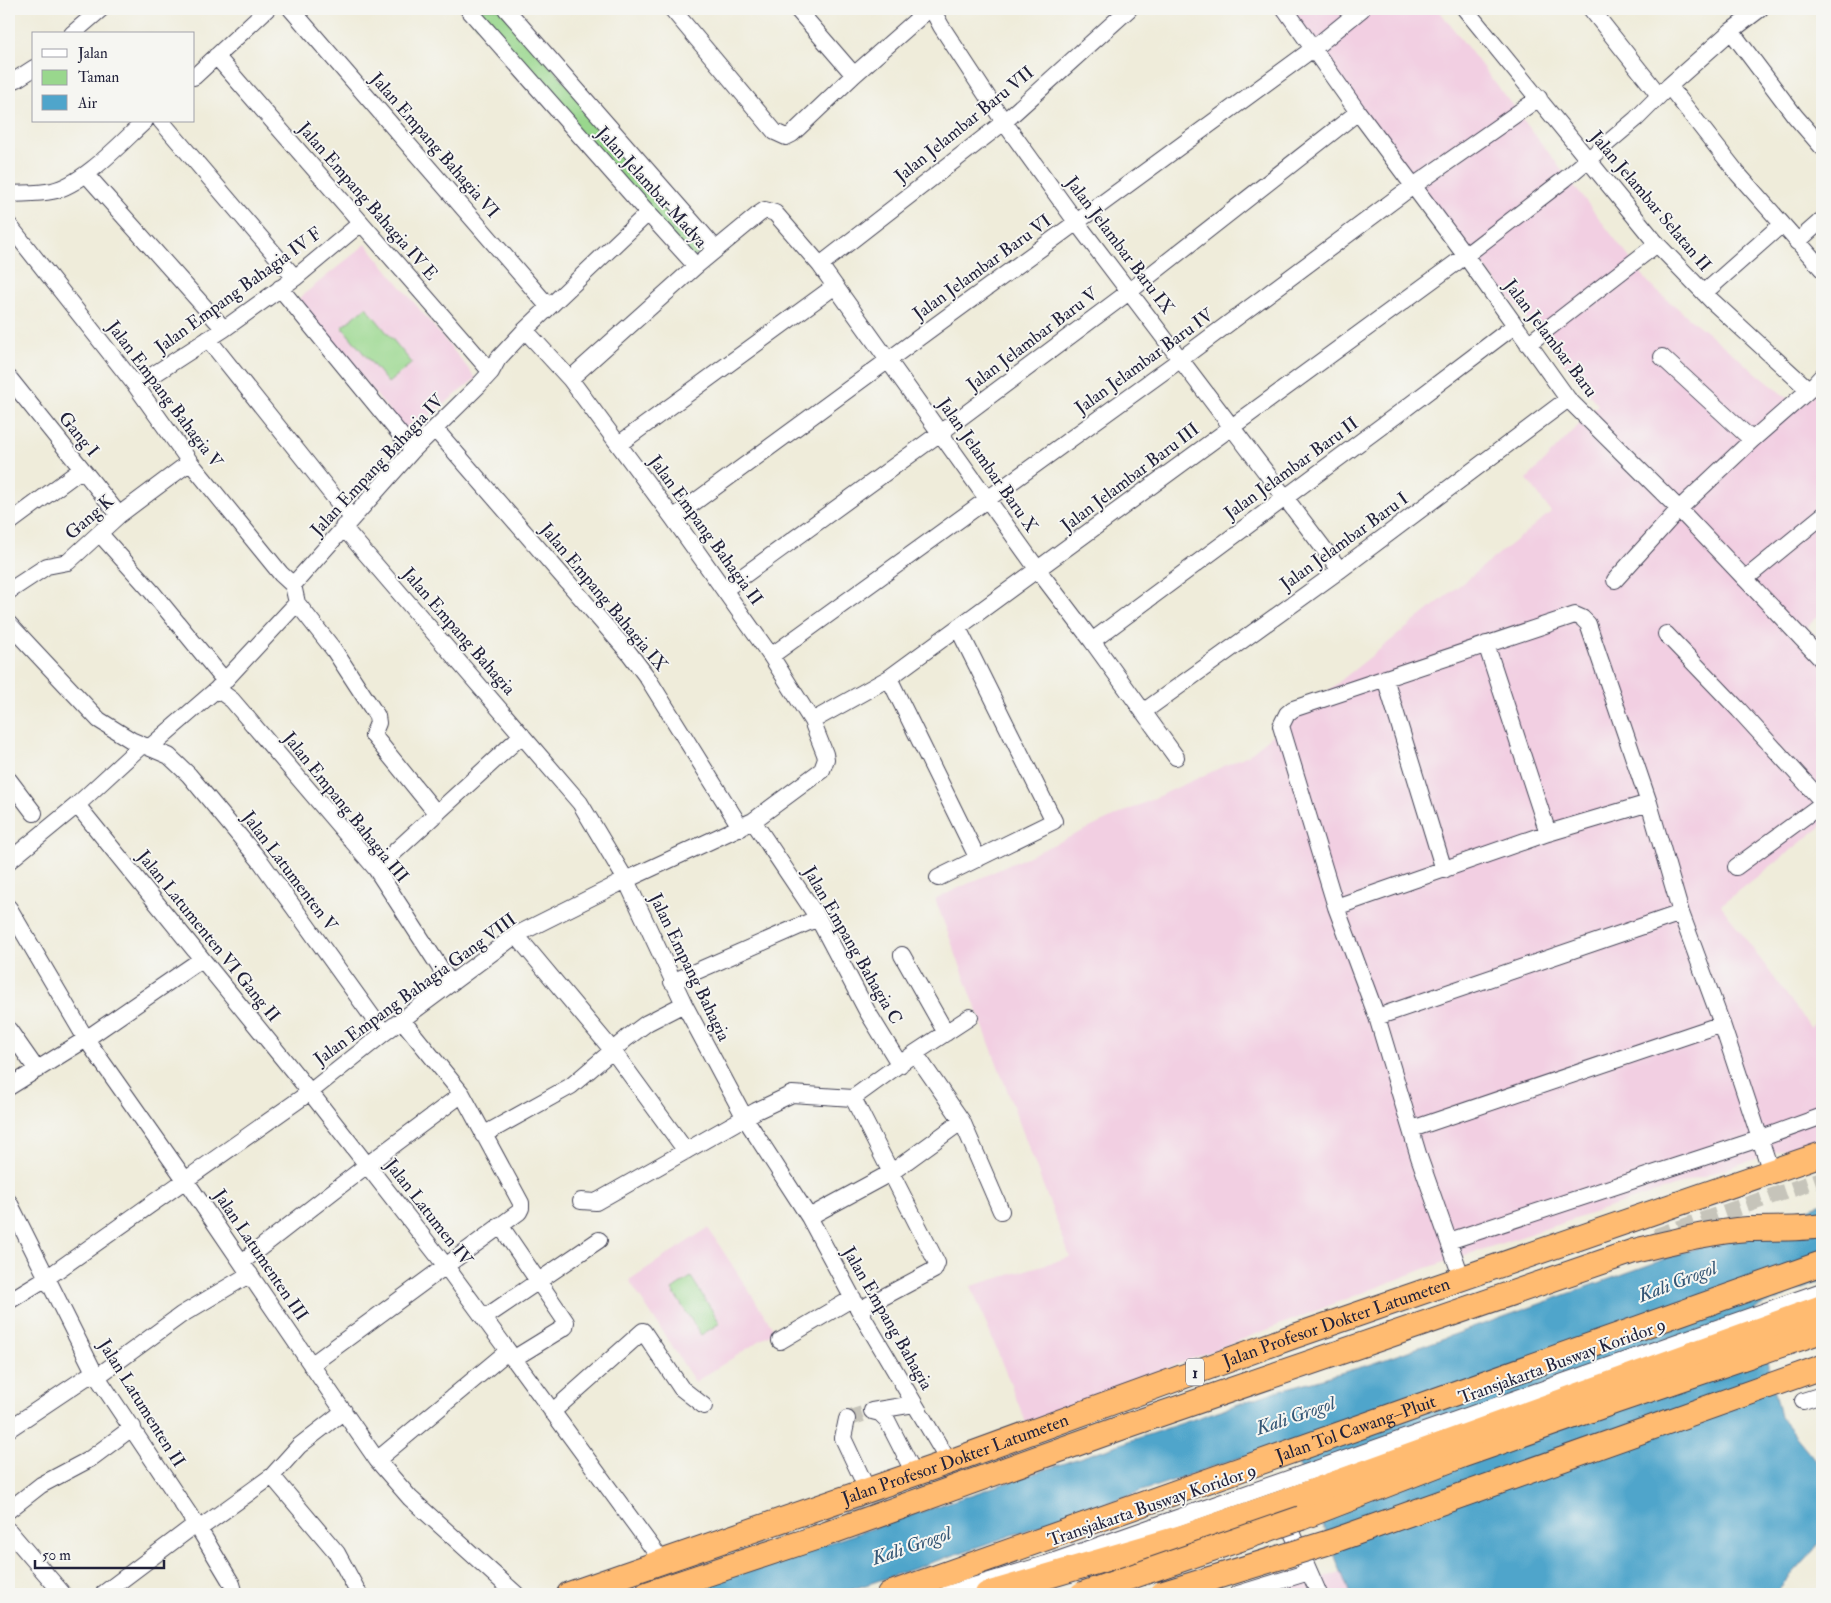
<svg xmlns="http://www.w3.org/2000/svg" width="1831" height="1603" viewBox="0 0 1831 1603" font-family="'IM FELL Double Pica',serif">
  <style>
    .built { fill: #f2cfe2 }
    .green { fill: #99d78d; stroke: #5e7c64 }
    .water { fill: #4fa5cb; stroke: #386483 }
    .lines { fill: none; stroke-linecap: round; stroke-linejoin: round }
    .minor-tunnel { stroke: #c6c4ba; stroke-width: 16; stroke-dasharray: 16 8; stroke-linecap: butt }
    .minor-casing { stroke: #414053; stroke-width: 18 }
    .highway-casing { stroke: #414053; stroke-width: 26 }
    .minor { stroke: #fff; stroke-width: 16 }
    .highway { stroke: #ffbb71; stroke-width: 24 }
    .rail-casing { stroke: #22223b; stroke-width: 5.5 }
    .rail { stroke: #f6f6f2; stroke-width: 4; stroke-dasharray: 11; stroke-linecap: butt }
    .highway-bridge-casing { stroke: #414053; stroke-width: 26; stroke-linecap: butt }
    .highway-bridge { stroke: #ffbb71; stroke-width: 24 }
    .labels { text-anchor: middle; stroke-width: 4; stroke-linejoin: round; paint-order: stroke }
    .shield { fill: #f6f6f2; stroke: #626272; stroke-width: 1 }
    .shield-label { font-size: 16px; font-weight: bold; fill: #22223b }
    .street-label { font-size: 18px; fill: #22223b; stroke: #f6f6f2 }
    .water-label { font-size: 19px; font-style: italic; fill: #345675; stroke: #f6f6f2 }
  </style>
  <rect width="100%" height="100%" fill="#f6f6f2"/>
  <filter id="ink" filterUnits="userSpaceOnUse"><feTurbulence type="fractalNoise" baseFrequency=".02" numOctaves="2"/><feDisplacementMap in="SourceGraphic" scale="10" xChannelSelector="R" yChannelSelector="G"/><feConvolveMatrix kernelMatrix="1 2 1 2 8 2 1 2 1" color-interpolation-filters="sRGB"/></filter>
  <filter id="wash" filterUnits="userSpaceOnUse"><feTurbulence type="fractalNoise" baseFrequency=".0096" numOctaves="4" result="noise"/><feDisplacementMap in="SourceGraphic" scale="20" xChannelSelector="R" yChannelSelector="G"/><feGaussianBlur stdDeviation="1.12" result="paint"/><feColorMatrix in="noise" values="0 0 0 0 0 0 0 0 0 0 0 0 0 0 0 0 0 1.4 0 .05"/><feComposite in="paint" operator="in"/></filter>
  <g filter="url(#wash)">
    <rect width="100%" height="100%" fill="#efecda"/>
    <!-- built -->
    <path class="built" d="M1272,9H1438L1652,287L1799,408L1822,387V612L1807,627L1822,643V826L1721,905L1810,1027L1822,1018V1137L1427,1268L1026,1423L971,1286L1070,1257L935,899L1248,755L1551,512L1527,479L1598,405Z
      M366,244L476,378L408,434L298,299Z
      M708,1228L775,1331L695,1382L629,1280Z
      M1341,1572L1350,1594H1265Z"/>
    <!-- green -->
    <path class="green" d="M462,9H502L708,249L691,259Z
      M366,307L412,363L388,383L342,327Z
      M691,1277L720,1323L701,1335L672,1290Z"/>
    <!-- water -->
    <path class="water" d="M1822,1203V1281L1755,1309L1780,1417L1822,1468V1541L1774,1594H1350L1289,1441L839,1594H678L1274,1392L1372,1364Z"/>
  </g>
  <g filter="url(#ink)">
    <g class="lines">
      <!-- minor-tunnel -->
      <path class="minor-tunnel" d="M1656,1236L1822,1179
        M847,1419L872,1411
        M622,1594L669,1574L902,1494"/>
      <defs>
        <path id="minor" d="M291,9L548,306
          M468,9L648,213L696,266
          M506,9L716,249
          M672,9L775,132L786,137L792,134L854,75L929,9
          M797,9L854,75
          M932,9L941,26L1004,122L1077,223L1340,570
          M1285,9L1358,112L1465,255L1568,399L1679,509L1822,660
          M1465,9L1657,244L1711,300L1809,390L1822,376
          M1591,9L1659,95
          M1731,31L1795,116L1822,147
          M72,34L101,9
          M216,56L491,372
          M194,77L267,9
          M9,82L17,79L34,68
          M1669,86L1738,174L1822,269
          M161,121L295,278
          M86,174L224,329
          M9,194C23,193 38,194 52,191C83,185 122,142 145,121
          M9,225L136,386L190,462L281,574L293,585
          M1797,242L1822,220
          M820,265L1004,122L1129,9
          M280,288L413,450
          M1704,293L1782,224
          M208,339L338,502L352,517
          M1528,344L1657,244
          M1662,357L1752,440
          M9,378L119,515
          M570,379L696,266L759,214L765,210L775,213L820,265L1038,570L1092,641L1176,757
          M136,386L224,329L295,278L361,223
          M435,429L629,653L647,677L741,828
          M619,444L835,286
          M673,518L1314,48L1362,9
          M9,523L82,469
          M343,527L580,803L626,880L684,1004L745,1118L809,1217L859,1310L949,1462
          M100,534L152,592L225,681
          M1745,579L1822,516
          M1615,580L1679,509L1752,440L1809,390
          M724,590L940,433L1130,291L1358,112
          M9,591L47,566L68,562L119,515L190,462
          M297,603L334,650L377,716L378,723L373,735L437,814
          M9,624L99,720L131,740L169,756L189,775L261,862L384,1033
          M1666,634L1739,710L1822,801
          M1092,641L1402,411L1514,326
          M1486,644L1548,833
          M771,656L1181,359L1402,194L1539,98
          M889,678L978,859
          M1385,678L1444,870
          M217,689L232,700L376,869L450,983
          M1143,712L1340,570L1568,399
          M812,721L889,678L1457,262L1565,179L1636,119L1669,86L1731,31L1760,9
          M150,747L217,689L297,603L293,585L413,450L479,385L491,372L498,359L525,330L648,213
          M9,780L34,813
          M77,805L310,1092L445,1265L662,1561
          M753,821L818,918L867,1011L900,1065
          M9,861L77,805L142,745
          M1736,867L1822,804
          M376,869L522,735
          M938,878L1054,821L958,628
          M1336,907L1548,833L1649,803
          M9,908L86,1039L186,1181L308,1360L377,1460L410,1498L516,1594
          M516,935L613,1051L686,1151
          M902,955L946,1033
          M672,982L818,918
          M1377,1017L1681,913
          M9,1030L37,1070
          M915,1053L962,1121L1001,1211
          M9,1087L86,1039L202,959
          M853,1098L937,1263L934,1270L859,1310
          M853,1098L915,1053L970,1017
          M1412,1129L1722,1024
          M483,1135L571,1086L627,1038L647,1023L684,1004
          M581,1201L596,1202L756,1111L792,1094L853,1098
          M9,1202L94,1372L199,1529L232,1584L235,1594
          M809,1217L892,1172L962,1121
          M500,1225L566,1322L565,1327L513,1359
          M1449,1241L1759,1139L1820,1117
          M242,1262L367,1165L462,1094
          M1462,1279L1419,1157L1377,1017L1336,907L1281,726L1287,714L1293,709L1575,615L1582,618L1588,624L1649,803L1681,913L1722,1024L1771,1172
          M9,1301L48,1277L310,1092L384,1033L516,935L626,880L753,821L822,770L826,759L825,754L812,721L771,656L673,518L570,379L525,330
          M484,1318L599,1240
          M780,1341L853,1298
          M311,1365L519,1212L521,1208V1203L462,1094L402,1020
          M98,1376L181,1315L250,1274
          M1803,1401L1822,1395
          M872,1411L880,1413L887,1420L914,1473
          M872,1411L914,1404
          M552,1412L643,1331L681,1388L704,1406
          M847,1419L843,1438L867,1489
          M9,1429L94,1372
          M377,1460L508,1351
          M272,1476L337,1553L359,1594
          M9,1510L41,1485L90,1459L133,1427
          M1284,1514L1319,1594
          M199,1529L272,1476L299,1446L344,1411
          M9,1531L63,1594
          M103,1594L196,1524
          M947,1594L1046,1564L1126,1536L1822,1291
          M1238,1594L1309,1572"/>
        <g id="highway">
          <path d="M1301,1518L1461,1456L1614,1402L1822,1331"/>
          <path id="s1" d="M569,1594L949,1462L1289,1338L1822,1154"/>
          <path d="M647,1594L815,1538L1129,1425L1634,1251C1672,1242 1709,1232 1748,1229C1773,1228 1798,1230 1822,1226"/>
          <path id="s2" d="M889,1594L1822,1263"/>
          <path d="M987,1594L1182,1537L1280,1503L1822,1307"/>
        </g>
      </defs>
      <!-- minor casing -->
      <use href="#minor" class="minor-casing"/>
      <!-- highway casing -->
      <use href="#highway" class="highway-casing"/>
      <!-- minor -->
      <use href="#minor" class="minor"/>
      <!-- highway -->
      <use href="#highway" class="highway"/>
      <defs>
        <path id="rail" d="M9,1593L10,1594"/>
      </defs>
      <!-- rail casing -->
      <use href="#rail" class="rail-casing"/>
      <!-- rail -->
      <use href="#rail" class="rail"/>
      <defs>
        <path id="highway-bridge" d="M1082,1594L1301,1518
          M1161,1594L1333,1541L1822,1367"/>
      </defs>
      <!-- highway-bridge casing -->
      <use href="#highway-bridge" class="highway-bridge-casing"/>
      <!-- highway-bridge -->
      <use href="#highway-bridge" class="highway-bridge"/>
    </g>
  </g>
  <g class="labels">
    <!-- shield labels -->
    <rect class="shield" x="1186" y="1358.5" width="18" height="27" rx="4"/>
    <g class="shield-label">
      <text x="1195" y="1378">1</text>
    </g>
    <!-- street labels -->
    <g class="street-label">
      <text transform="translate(964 124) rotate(-39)" y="6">Jalan Jelambar Baru VII</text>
      <text transform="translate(435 145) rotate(49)" y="6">Jalan Empang Bahagia VI</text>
      <text transform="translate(652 187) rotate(48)" y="6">Jalan Jelambar Madya</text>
      <text transform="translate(368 201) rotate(49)" y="6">Jalan Empang Bahagia IV E</text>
      <text transform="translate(1651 201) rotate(50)" y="6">Jalan Jelambar Selatan II</text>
      <text transform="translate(1120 245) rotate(53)" y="6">Jalan Jelambar Baru IX</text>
      <text transform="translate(982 267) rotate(-36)" y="6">Jalan Jelambar Baru VI</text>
      <text transform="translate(238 290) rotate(-36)" y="6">Jalan Empang Bahagia IV F</text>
      <text transform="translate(1551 338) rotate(53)" y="6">Jalan Jelambar Baru</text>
      <text transform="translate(1032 339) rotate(-37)" y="6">Jalan Jelambar Baru V</text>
      <text transform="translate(1144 361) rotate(-36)" y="6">Jalan Jelambar Baru IV</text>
      <text transform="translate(165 394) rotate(53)" y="6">Jalan Empang Bahagia V</text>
      <text transform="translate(79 434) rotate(51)" y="6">Gang I</text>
      <text transform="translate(377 465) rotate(-47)" y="6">Jalan Empang Bahagia IV</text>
      <text transform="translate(988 465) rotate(55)" y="6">Jalan Jelambar Baru X</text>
      <text transform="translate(1291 468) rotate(-36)" y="6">Jalan Jelambar Baru II</text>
      <text transform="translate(1130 477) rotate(-37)" y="6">Jalan Jelambar Baru III</text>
      <text transform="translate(89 517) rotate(-41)" y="6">Gang K</text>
      <text transform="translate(706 530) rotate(54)" y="6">Jalan Empang Bahagia II</text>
      <text transform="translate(1344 541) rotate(-36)" y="6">Jalan Jelambar Baru I</text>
      <text transform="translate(604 597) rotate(50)" y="6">Jalan Empang Bahagia IX</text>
      <text transform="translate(459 631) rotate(49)" y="6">Jalan Empang Bahagia</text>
      <text transform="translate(346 807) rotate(51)" y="6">Jalan Empang Bahagia III</text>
      <text transform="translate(290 871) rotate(53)" y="6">Jalan Latumenten V</text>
      <text transform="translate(209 936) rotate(51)" y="6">Jalan Latumenten VI Gang II</text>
      <text transform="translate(853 945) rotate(60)" y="6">Jalan Empang Bahagia C</text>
      <text transform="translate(690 967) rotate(64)" y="6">Jalan Empang Bahagia</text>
      <text transform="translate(415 989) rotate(-36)" y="6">Jalan Empang Bahagia Gang VIII</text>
      <text transform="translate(429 1212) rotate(52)" y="6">Jalan Latumen IV</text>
      <text transform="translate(261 1255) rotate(56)" y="6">Jalan Latumenten III</text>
      <text transform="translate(888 1318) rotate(60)" y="6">Jalan Empang Bahagia</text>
      <text dy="6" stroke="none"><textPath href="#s1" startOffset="814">Jalan Profesor Dokter Latumeten</textPath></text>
      <text transform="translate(1562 1361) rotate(-20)" y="6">Transjakarta Busway Koridor 9</text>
      <text transform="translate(142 1403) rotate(58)" y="6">Jalan Latumenten II</text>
      <text dy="6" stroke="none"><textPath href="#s2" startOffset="495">Jalan Tol Cawang–Pluit</textPath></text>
      <text dy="6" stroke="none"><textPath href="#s1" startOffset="409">Jalan Profesor Dokter Latumeten</textPath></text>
      <text transform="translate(1152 1505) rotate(-19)" y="6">Transjakarta Busway Koridor 9</text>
    </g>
    <!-- water labels -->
    <g class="water-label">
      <text transform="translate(1677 1281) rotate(-21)" y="7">Kali Grogol</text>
      <text transform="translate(1295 1415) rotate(-19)" y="7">Kali Grogol</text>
      <text transform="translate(911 1545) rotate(-19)" y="7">Kali Grogol</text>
    </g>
  </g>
  <!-- margin -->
  <rect width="1831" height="1603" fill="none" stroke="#f6f6f2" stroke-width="30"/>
  <!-- legend -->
  <rect x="32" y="32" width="162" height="90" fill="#f6f6f2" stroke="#a1a1a9"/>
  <rect x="42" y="49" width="25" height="8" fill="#ffffff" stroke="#a1a1a9"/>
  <text x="78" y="58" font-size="15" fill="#22223b">Jalan</text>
  <rect x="42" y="70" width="25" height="15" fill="#99d78d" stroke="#a1a1a9"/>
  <text x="78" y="82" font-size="15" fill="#22223b">Taman</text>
  <rect x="42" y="95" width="25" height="15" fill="#4fa5cb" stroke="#a1a1a9"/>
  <text x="78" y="108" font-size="15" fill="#22223b">Air</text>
  <!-- scale -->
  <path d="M35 1560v8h129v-8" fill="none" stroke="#22223b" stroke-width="2.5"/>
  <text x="42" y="1560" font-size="15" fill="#22223b" stroke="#f6f6f2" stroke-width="4" paint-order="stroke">50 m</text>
</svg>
